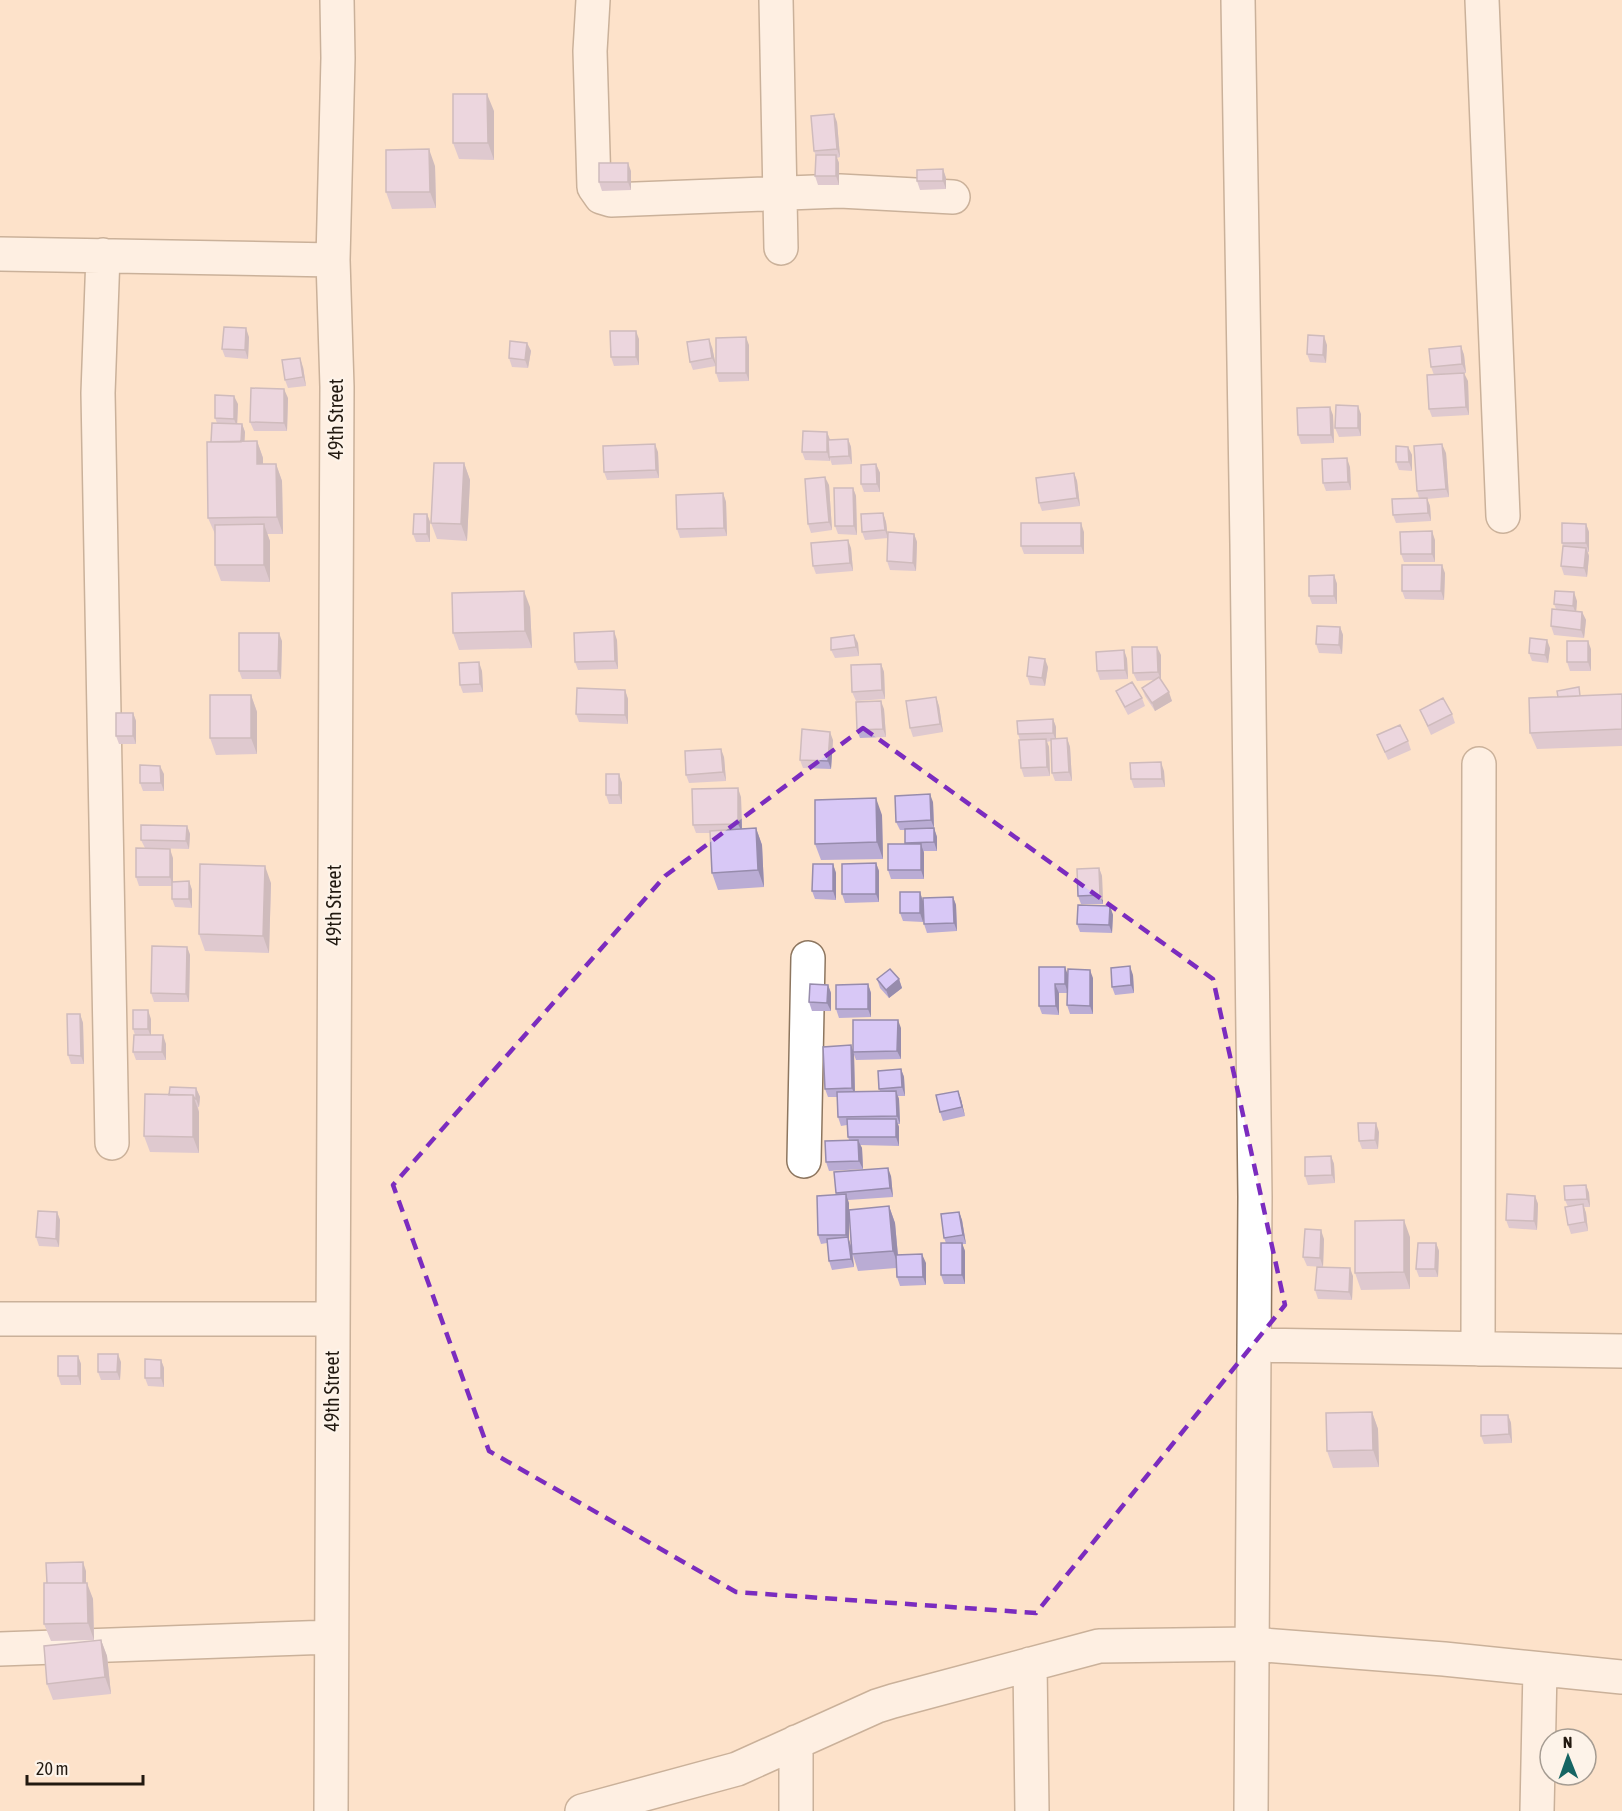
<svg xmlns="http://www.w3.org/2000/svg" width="1622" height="1811" viewBox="0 0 1622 1811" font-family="'Asap Condensed',sans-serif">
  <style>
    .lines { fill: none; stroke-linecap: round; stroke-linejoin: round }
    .street-casing { stroke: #8d765f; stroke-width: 36 }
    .street { stroke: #fff; stroke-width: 33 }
    .wall { fill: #baacd4; fill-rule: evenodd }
    .shaded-wall { fill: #978cac }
    .building { fill: #d8c8f6; stroke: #978cac; stroke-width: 1.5 }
    .marked { fill: none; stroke: #7b2cbf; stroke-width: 4.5; stroke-dasharray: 12 8; stroke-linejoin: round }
    .labels { text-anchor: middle; stroke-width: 4.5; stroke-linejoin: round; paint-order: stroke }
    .street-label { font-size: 20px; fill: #221910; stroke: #fdf3e9 }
  </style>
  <rect width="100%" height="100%" fill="#fde2ca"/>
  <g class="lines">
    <defs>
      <path id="street" d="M593,0L590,51L594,187L601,197L611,200L840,191L953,197
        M776,0L781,248
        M1238,0L1247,544L1255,1197L1251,1811
        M1482,0L1503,516
        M0,254L333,260
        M103,255L98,393L112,1143
        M804,1161L808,958
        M0,1319H333
        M1254,1345L1622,1351
        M1478,1349L1479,764
        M0,1649L331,1637
        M1030,1664L1032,1811
        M796,1742V1811
        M331,1811L337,387L333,260L338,58L337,0
        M582,1811L737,1769L877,1706L893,1701L1099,1646L1251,1644L1444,1659L1622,1677
        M1537,1811L1540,1669"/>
    </defs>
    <!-- street casing -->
    <use href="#street" class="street-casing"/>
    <!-- street -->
    <use href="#street" class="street"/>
  </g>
  <!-- wall -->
  <path class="wall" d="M494,111V160L459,159L453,143Z
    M837,122L840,157L837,158L839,163V185H818L815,176L816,156L814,151Z
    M435,166L436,208L392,209L386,192Z
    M943,169L946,178V189L920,190L917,181Z
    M631,171V190L602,191L599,182Z
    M249,337L248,359L225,357L222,349Z
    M639,339V365L614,366L611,357Z
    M527,343L531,351L528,368L512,367L509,358Z
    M749,345V381L719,382L716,373Z
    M1327,345L1326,363L1310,362L1307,354Z
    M1461,346L1464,355L1466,373L1450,374L1468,381L1469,415L1432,417L1429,409L1434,375L1431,367Z
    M712,347L716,366L693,370L690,362Z
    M303,367L306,386L288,388L285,380Z
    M288,398L287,431H254L250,422Z
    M238,404L237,424H242L245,432L244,442L257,441L263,458V464H276L282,481L283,534H267L270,541V582L221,581L215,565V534L208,518L211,442L217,423L215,418Z
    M1361,414V436L1339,437L1335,428Z
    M1333,415L1334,443L1301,444L1298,435Z
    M827,432L830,440L848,439L851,447L852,464L832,465L830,459V461L805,460L802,452Z
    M1408,447L1412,455V471L1399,470L1396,462Z
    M658,452L659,478L607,480L604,472Z
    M1446,453L1449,497L1427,499L1430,506L1431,521L1396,523L1393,515L1419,498L1417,491Z
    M464,463L470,480L467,541L437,539L431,523Z
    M876,464L880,473V492H864L861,484Z
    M1350,467L1351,490L1326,491L1323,483Z
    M1074,473L1077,481L1080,506L1042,511L1039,503Z
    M829,485L832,530L811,533L808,524Z
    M853,488L856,496L857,535L838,534L835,526Z
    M723,493L726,502L727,536L680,538L677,529Z
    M883,513L886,522L888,538L865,540L862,532Z
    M427,514L430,522V542H416L413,534Z
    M1586,524L1589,532V552H1588L1589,556L1587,577L1564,575L1561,566L1563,546L1562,543Z
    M1084,532V554H1024L1021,546Z
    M914,534L917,542L916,571L890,570L887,561Z
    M1435,540V562H1404L1401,554Z
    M851,548L853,571L816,574L813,566Z
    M1445,573L1444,600L1405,599L1402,591Z
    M1334,575L1337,584V604H1312L1309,596Z
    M1577,601L1576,611L1582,612L1586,620L1584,638L1554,635L1551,626L1556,609L1554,604Z
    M530,607L532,648L459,650L453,633Z
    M1340,627L1343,635L1342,654L1319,653L1316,644Z
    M617,640L618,669L578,670L575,662Z
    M282,641L281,679H242L239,671Z
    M858,643L859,656L835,658L831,650Z
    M1550,648L1548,663L1532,661L1529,653Z
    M1591,649V671H1570L1567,662Z
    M1124,650L1127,659L1128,679L1100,680L1097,671Z
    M1161,655V680L1172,701L1155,711L1145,696L1142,688L1154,680L1137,681L1133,673Z
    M881,664L884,672L885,699L856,701L852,692Z
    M1048,667L1045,686L1030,685L1027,676Z
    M482,671L483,692L463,693L460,685Z
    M625,690L628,699V724L579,722L576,714Z
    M1116,691L1142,698L1145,706L1128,715L1120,700Z
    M1622,694V746L1537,749L1530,733L1558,697Z
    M251,695L257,712V754L216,755L210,738Z
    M936,697L939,706L943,732L913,737L910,728Z
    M884,709L886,737L860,738L857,730Z
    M1420,710L1452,714L1455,723L1431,735Z
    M133,713L136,721V744H119L116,736Z
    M1053,719L1056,727V738H1067L1070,747L1072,781H1055L1052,773L1051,741L1047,742L1049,747L1050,776L1024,777L1021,768L1020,740L1018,734Z
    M1377,735L1408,741L1411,750L1388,760Z
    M833,740L831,769L803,768L800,760Z
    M724,757L726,781L689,783L686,775Z
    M1164,771L1165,787L1134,788L1131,779Z
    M164,774V791H143L140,783Z
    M619,774L622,783V804H609L606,795Z
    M741,797L742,829L756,828L762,845L764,887L718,890L712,873L710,833H696L693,825Z
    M933,802L934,828L937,837V851H924V879H891L888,870L906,844L905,830H900L896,822Z
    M882,815L883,859L821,860L815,844Z
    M187,826L190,834L189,849L145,848L141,840Z
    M173,858V882L189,881L192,890V908L175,907L172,899V886H139L136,877Z
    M876,863L879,871V902L845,903L842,894Z
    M833,864L836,873V900L815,899L812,891Z
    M1099,868L1102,876L1103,904H1081L1078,896Z
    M271,883L269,953L205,951L199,934Z
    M953,897L956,905L957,931L927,933L924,924Z
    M923,901V922L903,921L900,913Z
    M1110,906L1113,915L1112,933L1080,932L1077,924Z
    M187,947L190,955L189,1002H154L151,993Z
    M1039,967L1068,975L1093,978V1014H1070L1067,1005V993H1059V1015L1042,1014L1039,1006Z
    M1133,975L1134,993L1115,995L1112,987Z
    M877,979H899L902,988L889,998L880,988Z
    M868,984L871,993V1017L839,1018L836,1009Z
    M828,985L831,993V1011H812L809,1002Z
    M80,1014L83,1023L84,1064H71L68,1055Z
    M151,1019V1035L166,1044V1060H136L133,1052L135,1035L133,1029Z
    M901,1028V1059L856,1060L853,1052Z
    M851,1045L854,1054L855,1092L880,1091L879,1089L901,1069L904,1077L905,1096H898L899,1099L900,1124H898L899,1127V1146L860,1145L862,1148L863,1169L829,1171L826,1162L849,1140L848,1137L847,1125L841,1126L838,1117L837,1097H828L825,1089Z
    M196,1088L200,1097L199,1107H198L199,1112V1153L150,1152L144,1136L169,1095Z
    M958,1091L961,1099L965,1116L943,1121L940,1112Z
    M1379,1132L1378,1149H1362L1359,1141Z
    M1331,1156L1334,1164L1335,1183L1308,1185L1305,1176Z
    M891,1176L893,1197L848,1200L849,1210L889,1206L895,1223L898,1255L926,1263V1285L900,1286L897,1277L896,1268L858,1271L853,1255L854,1267L832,1270L829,1261L827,1243L821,1244L818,1235L836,1195V1193ZM849,1216L851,1246L849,1240Z
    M1586,1185L1589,1193L1590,1207H1584L1586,1213L1588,1231L1571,1234L1568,1225V1207L1565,1200Z
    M1535,1196L1538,1204L1537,1230L1509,1228L1506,1220Z
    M57,1212L60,1220L59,1247L39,1246L36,1237Z
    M959,1212L962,1220L966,1244H962L965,1251V1284H944L941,1275L946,1243L944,1238Z
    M1410,1237V1289L1361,1290L1355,1273Z
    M1324,1239L1323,1267L1307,1266L1303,1257Z
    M1436,1243L1439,1251L1438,1277H1419L1416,1269Z
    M1353,1276L1352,1300L1318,1299L1315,1290Z
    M78,1356L81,1364V1385H61L58,1376Z
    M161,1360L164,1368V1387L148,1386L145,1378Z
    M121,1362L120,1380H101L98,1372Z
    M1372,1412L1378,1429L1379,1467L1333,1468L1327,1451Z
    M1508,1415L1511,1423L1512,1443L1484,1444L1481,1436Z
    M86,1571V1583L93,1599L94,1640L51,1641L44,1624L47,1583Z
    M101,1640L107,1656L111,1694L53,1700L47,1684Z"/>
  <!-- shaded-wall -->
  <path class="shaded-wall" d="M487,94L494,111V160L488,143Z
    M834,114L837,122L840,157L837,149Z
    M429,149L435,166L436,208L430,192Z
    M836,155L839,163V185L836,176Z
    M628,163L631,171V190L628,182Z
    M943,169L946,178V189L943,181Z
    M246,328L249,337L248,359L245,350Z
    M636,331L639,339V365L636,357Z
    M1324,336L1327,345L1326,363L1323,355Z
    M746,337L749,345V381L746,373Z
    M709,339L712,347L716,366L712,358Z
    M527,343L531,351L528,368L525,360Z
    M1461,346L1464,355L1466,373L1462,364Z
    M300,358L303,367L306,386L303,377Z
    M1464,373L1468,381L1469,415L1466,407Z
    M284,389L288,398L287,431L284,423Z
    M234,396L238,404L237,427L234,419Z
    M1358,406L1361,414V436L1358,428Z
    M1330,407L1333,415L1334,443L1331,435Z
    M242,424L245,432L244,452L241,444Z
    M827,432L830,440V461L827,452Z
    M848,439L851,447L852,464L849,456Z
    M257,441L263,458V481L257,464Z
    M655,444L658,452L659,478L656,470Z
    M1442,444L1446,453L1449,497L1446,489Z
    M1408,447L1412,455V471L1409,462Z
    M1347,458L1350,467L1351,490L1348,482Z
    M464,463L470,480L467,541L461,524Z
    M276,464L282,481L283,534L277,517Z
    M876,464L880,473V492L877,484Z
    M1074,473L1077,481L1080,506L1077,498Z
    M825,477L829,485L832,530L829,522Z
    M853,488L856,496L857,535L854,526Z
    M723,493L726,502L727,536L724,528Z
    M1427,498L1430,506L1431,521L1428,513Z
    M883,513L886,522L888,538L885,530Z
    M427,514L430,522V542L427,534Z
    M1081,523L1084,532V554L1081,546Z
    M264,524L270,541V582L264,565Z
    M1586,524L1589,532V552L1586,543Z
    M1432,531L1435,540V562L1432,554Z
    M914,534L917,542L916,571L913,563Z
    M848,540L851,548L853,571L850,563Z
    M1586,548L1589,556L1587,577L1584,568Z
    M1442,565L1445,573L1444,600L1441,591Z
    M1334,575L1337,584V604L1334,596Z
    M524,591L530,607L532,648L525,631Z
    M1574,592L1577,601L1576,614L1573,606Z
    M1582,612L1586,620L1584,638L1581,630Z
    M1340,627L1343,635L1342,654L1339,645Z
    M614,631L617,640L618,669L615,661Z
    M279,633L282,641L281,679L278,671Z
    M854,635L858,643L859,656L856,647Z
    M1547,640L1550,648L1548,663L1545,655Z
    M1588,641L1591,649V671L1588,662Z
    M1157,647L1161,655V680L1158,672Z
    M1124,650L1127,659L1128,679L1125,670Z
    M1045,659L1048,667L1045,686L1042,678Z
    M479,662L482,671L483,692L480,684Z
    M881,664L884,672L885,699L882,690Z
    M625,690L628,699V724L625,715Z
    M1169,692L1172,701L1155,711L1152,703Z
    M251,695L257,712V754L251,738Z
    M936,697L939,706L943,732L940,724Z
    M881,701L884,709L886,737L883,729Z
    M133,713L136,721V744L133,736Z
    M1053,719L1056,727V741L1053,733Z
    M830,732L833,740L831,769L828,761Z
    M1067,738L1070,747L1072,781L1069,772Z
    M1046,739L1049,747L1050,776L1047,767Z
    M721,749L724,757L726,781L723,772Z
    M1161,762L1164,771L1165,787L1162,779Z
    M160,766L164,774V791L161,783Z
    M619,774L622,783V804L619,795Z
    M738,788L741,797L742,832L738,824Z
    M930,794L933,802L934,828L931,820Z
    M876,798L882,815L883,859L877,842Z
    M187,826L190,834L189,849L186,841Z
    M756,828L762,845L764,887L758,870Z
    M934,828L937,837V851L934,842Z
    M921,844L924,853V879L921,870Z
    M170,849L173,858V886L170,877Z
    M876,863L879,871V902L876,894Z
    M833,864L836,873V900L833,891Z
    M265,866L271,883L269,953L263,936Z
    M1099,868L1102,876L1103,904L1100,895Z
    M189,881L192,890V908L189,899Z
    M920,892L923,901V922L920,913Z
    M953,897L956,905L957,931L954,923Z
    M1110,906L1113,915L1112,933L1109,925Z
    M187,947L190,955L189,1002L186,994Z
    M1130,966L1133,975L1134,993L1131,985Z
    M1065,967L1068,975V993L1065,984Z
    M1090,970L1093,978V1014L1090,1006Z
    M899,979L902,988L889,998L886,990Z
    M868,984L871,993V1017L868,1009Z
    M1055,984L1059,993V1015L1056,1006Z
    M828,985L831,993V1011L827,1003Z
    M148,1010L151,1019V1037L148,1029Z
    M80,1014L83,1023L84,1064L81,1056Z
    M898,1020L901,1028V1059L897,1051Z
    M163,1035L166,1044V1060L162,1052Z
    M851,1045L854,1054L855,1096L852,1088Z
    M901,1069L904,1077L905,1096L902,1087Z
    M196,1088L200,1097L199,1107L196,1099Z
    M896,1091L899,1099L900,1124L897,1116Z
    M958,1091L961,1099L965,1116L962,1107Z
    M193,1095L199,1112V1153L193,1137Z
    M896,1119L899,1127V1146L896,1137Z
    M1376,1123L1379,1132L1378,1149L1375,1140Z
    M858,1140L862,1148L863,1169L859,1161Z
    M1331,1156L1334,1164L1335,1183L1332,1175Z
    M888,1168L891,1176L893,1197L890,1188Z
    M1586,1185L1589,1193L1590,1207L1587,1199Z
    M846,1194L849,1203V1240L851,1246L854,1267L851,1259L849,1241L846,1235Z
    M1535,1196L1538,1204L1537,1230L1534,1221Z
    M1583,1204L1586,1213L1588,1231L1585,1222Z
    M889,1206L895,1223L899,1268L893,1251Z
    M57,1212L60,1220L59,1247L56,1239Z
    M959,1212L962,1220L966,1244L963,1235Z
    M1404,1220L1410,1237V1289L1404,1272Z
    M1321,1230L1324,1239L1323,1267L1320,1258Z
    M962,1243L965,1251V1284L962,1275Z
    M1436,1243L1439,1251L1438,1277L1435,1269Z
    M922,1254L926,1263V1285L923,1277Z
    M1350,1268L1353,1276L1352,1300L1349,1292Z
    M118,1354L121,1362L120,1380L117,1372Z
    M78,1356L81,1364V1385L78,1376Z
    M161,1360L164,1368V1387L161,1378Z
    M1372,1412L1378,1429L1379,1467L1373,1450Z
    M1508,1415L1511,1423L1512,1443L1509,1434Z
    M83,1562L86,1571V1592L83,1584Z
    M87,1583L93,1599L94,1640L88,1623Z
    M101,1640L107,1656L111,1694L105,1677Z"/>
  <!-- building -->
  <path class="building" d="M453,94H487L488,143H453Z
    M834,114L837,149L814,151L811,116Z
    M429,149L430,192H386V150Z
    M816,155H836V176H815Z
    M599,163H628V182H599Z
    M943,169V181H917V170Z
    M224,327L246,328L245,350L222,349Z
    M610,331H636V357H611Z
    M1308,335L1324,336L1323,355L1307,354Z
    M746,337V373H716V338Z
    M709,339L712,358L690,362L687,342Z
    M510,341L527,343L525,360L509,358Z
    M1461,346L1462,364L1431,367L1429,349Z
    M300,358L303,377L285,380L282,360Z
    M1464,373L1466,407L1429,409L1427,375Z
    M251,388L284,389V423L250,422Z
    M215,395L234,396V419L215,418Z
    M1336,405L1358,406V428H1335Z
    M1330,407L1331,435H1298L1297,408Z
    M212,423L242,424L241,442H211Z
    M803,431L827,432V452H802Z
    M848,439L849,456L829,457L828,440Z
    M257,441V464H276L277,517L208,518L207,442Z
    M655,444L656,470L604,472L603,446Z
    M1442,444L1446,489L1417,491L1414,446Z
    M1396,446L1408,447L1409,462H1396Z
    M1347,458L1348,482L1323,483L1322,459Z
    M434,463H464L461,524L431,523Z
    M876,464L877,484H861V465Z
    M1074,473L1077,498L1039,503L1036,478Z
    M825,477L829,522L808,524L805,479Z
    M834,488H853L854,526H835Z
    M723,493L724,528L677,529L676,495Z
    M1427,498L1428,513L1393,515L1392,499Z
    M883,513L885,530L862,532L861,514Z
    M414,514H427V534H413Z
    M1021,523H1081V546H1021Z
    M1562,523L1586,524V543H1562Z
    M264,524V565H215V525Z
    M1432,531V554H1401L1400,532Z
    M888,532L914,534L913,563L887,561Z
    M848,540L850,563L813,566L811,543Z
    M1563,546L1586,548L1584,568L1561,566Z
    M1402,565H1442L1441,591H1402Z
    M1334,575V596H1309V576Z
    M524,591L525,631L453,633L452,593Z
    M1555,591L1574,592L1573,606L1554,604Z
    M1552,609L1582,612L1581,630L1551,626Z
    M1317,626L1340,627L1339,645L1316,644Z
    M614,631L615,661L575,662L574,633Z
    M239,633H279L278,671H239Z
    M854,635L856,647L831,650V638Z
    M1530,638L1547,640L1545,655L1529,653Z
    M1567,641H1588V662H1567Z
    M1132,647H1157L1158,672L1133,673Z
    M1124,650L1125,670L1097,671L1096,652Z
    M1029,657L1045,659L1042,678L1027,676Z
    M479,662L480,684L460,685L459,663Z
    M881,664L882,690L852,692L851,665Z
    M1159,677L1169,692L1152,703L1142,688Z
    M1132,682L1142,698L1125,707L1116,691Z
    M1579,687L1580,696L1558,697L1557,691Z
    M577,688L625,690V715L576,714Z
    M1622,694V729L1530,733L1529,698Z
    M210,695H251V738H210Z
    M936,697L940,724L910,728L906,701Z
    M1443,698L1452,714L1428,726L1420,710Z
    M881,701L883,729L857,730L856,702Z
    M116,713H133V736H116Z
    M1053,719V733L1018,734L1017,721Z
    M1400,725L1408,741L1385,752L1377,735Z
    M802,729L830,732L828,761L800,760Z
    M1067,738L1069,772L1052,773L1051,739Z
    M1046,739L1047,767L1021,768L1019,740Z
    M721,749L723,772L686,775L685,751Z
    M1161,762L1162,779H1131L1130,763Z
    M140,765L160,766L161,783H140Z
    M606,774H619V795H606Z
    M738,788V824L693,825L692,789Z
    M930,794L931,820L896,822L895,796Z
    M876,798L877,842L815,844V800Z
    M141,825L187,826L186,841L141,840Z
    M756,828L758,870L712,873L710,831Z
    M934,828V842L905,843V829Z
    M888,844H921V870H888Z
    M136,848L170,849V877H136Z
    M876,863V894H842V864Z
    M200,864L265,866L263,936L199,934Z
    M813,864H833V891H812Z
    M1099,868L1100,895L1078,896L1077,869Z
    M189,881V899H172V882Z
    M900,892H920V913H900Z
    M953,897L954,923L924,924L923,898Z
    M1078,905L1110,906L1109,925L1077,924Z
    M152,946L187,947L186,994L151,993Z
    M1130,966L1131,985L1112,987L1111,968Z
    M1039,967H1065V984H1055L1056,1006H1039Z
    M890,969L899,979L886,990L877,979Z
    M1068,969L1090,970V1006L1067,1005Z
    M810,984L828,985L827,1003L809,1002Z
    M868,984V1009H836V985Z
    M133,1010H148V1029H133Z
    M67,1014H80L81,1056L68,1055Z
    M853,1020H898L897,1051L853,1052Z
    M134,1035H163L162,1052H133Z
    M851,1045L852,1088L825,1089L823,1047Z
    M901,1069L902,1087L879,1089L878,1071Z
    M170,1087L196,1088V1099H195L193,1095H169Z
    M896,1091L897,1116L838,1117L837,1092Z
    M958,1091L962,1107L940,1112L936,1095Z
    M145,1094L193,1095V1137L144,1136Z
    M847,1119H896V1137H848Z
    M1358,1123H1376L1375,1140L1359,1141Z
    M858,1140L859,1161L826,1162L825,1141Z
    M1331,1156L1332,1175L1305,1176V1157Z
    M888,1168L890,1188L836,1193L834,1172Z
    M1586,1185L1587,1199L1565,1200L1564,1186Z
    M846,1194V1235H818L817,1196Z
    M1507,1194L1535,1196L1534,1221L1506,1220Z
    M1583,1204L1585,1222L1568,1225L1565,1207Z
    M889,1206L893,1251L852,1254L849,1210Z
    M38,1211L57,1212L56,1239L36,1237Z
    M959,1212L963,1235L944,1238L941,1214Z
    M1404,1220V1272L1355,1273V1221Z
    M1305,1229L1321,1230L1320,1258L1303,1257Z
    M848,1237L851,1259L829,1261L827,1239Z
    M941,1243H962V1275H941Z
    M1418,1243H1436L1435,1269H1416Z
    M922,1254L923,1277H897L896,1255Z
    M1317,1267L1350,1268L1349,1292L1315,1290Z
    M98,1354H118L117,1372H98Z
    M58,1356H78V1376H58Z
    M145,1359L161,1360V1378H145Z
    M1372,1412L1373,1450L1327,1451L1326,1413Z
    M1481,1415H1508L1509,1434L1481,1436Z
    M83,1562V1583H47L46,1563Z
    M44,1583H87L88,1623L44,1624Z
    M101,1640L105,1677L47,1684L44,1646Z"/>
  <!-- marked area -->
  <path d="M0 0H1622V1811H0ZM863,728L1213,979L1285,1305L1036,1613L736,1592L489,1451L393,1185L665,876Z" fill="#fde2ca" fill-opacity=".55" fill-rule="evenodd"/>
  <path class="marked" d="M863,728L1213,979L1285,1305L1036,1613L736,1592L489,1451L393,1185L665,876Z"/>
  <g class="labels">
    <!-- street labels -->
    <g class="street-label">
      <text transform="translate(336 419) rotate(-90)" y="7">49th Street</text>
      <text transform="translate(334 905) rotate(-90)" y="7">49th Street</text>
      <text transform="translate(332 1391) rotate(-90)" y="7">49th Street</text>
    </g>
  </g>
  <!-- north arrow -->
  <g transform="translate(1568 1757) rotate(359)"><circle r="28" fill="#fdf3e9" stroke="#a59c92" stroke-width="1.5"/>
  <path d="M0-4.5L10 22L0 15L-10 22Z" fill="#166563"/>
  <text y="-9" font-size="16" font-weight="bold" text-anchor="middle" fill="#221910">N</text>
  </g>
  <!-- scale -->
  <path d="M27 1775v9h116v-9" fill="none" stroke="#221910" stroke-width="3"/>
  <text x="36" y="1775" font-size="18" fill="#221910" stroke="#fdf3e9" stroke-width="4.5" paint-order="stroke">20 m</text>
</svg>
